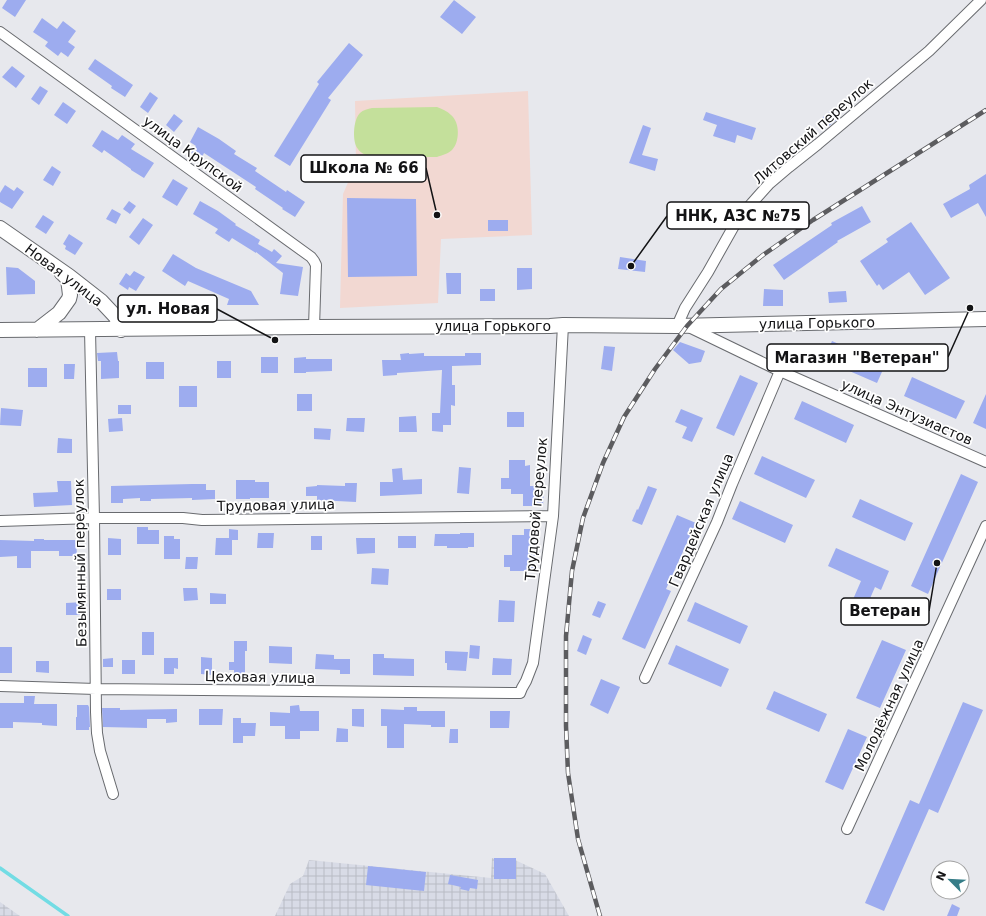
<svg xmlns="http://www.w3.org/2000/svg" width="986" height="916" viewBox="0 0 986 916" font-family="'DejaVu Sans',sans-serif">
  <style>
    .industrial { fill: url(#industrial-grid) }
    .education { fill: #f2d8d2 }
    .green { fill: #c4e09b }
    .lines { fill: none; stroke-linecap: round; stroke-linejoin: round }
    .stream { stroke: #72dce4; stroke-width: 3.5 }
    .building { fill: #9dacef }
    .street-casing { stroke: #696b6f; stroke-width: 12 }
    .secondary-casing { stroke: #696b6f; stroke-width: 16 }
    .street { stroke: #fff; stroke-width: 10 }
    .secondary { stroke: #fff; stroke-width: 14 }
    .rail-casing { stroke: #5c5c5f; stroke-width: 4.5 }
    .rail { stroke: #fff; stroke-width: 3; stroke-dasharray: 9; stroke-linecap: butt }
    .labels { text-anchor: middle; stroke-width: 3.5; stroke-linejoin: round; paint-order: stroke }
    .street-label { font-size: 14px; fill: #131315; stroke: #fff }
    .leader { fill: none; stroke: #131315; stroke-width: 1.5 }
    .callout-dot { fill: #131315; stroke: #fff; stroke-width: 1.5 }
    .callout { fill: #fff; stroke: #131315; stroke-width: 1.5 }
    .callout-label { font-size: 15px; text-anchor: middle; font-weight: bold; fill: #131315 }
  </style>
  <defs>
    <pattern id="industrial-grid" width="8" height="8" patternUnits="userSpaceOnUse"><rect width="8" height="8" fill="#d8dbe6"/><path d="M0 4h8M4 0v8" fill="none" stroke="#b8bbc4"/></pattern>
  </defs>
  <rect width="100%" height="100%" fill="#e7e8ed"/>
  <!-- industrial -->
  <path class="industrial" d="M492,858L515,860L545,874L569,916H275L290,884L303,876L309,860L491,878Z
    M0,902L20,916H0Z"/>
  <!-- education -->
  <path class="education" d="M528,91L532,235L441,239L438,303L340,308L343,194L356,164L355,101Z"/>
  <!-- green -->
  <path class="green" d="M437,107C442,109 447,111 451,115C460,122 460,142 452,150C448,154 442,155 437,157H372C367,155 361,154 358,149C352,142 353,120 360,113C363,110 368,109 372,108Z"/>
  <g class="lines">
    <!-- stream -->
    <path class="stream" d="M0,868L68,916"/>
  </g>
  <!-- building -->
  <path class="building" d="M7,0H26L15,17L2,8Z
    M454,0L476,17L462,34L440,17Z
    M42,18L57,29L63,21L76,31L68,42L75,47L68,57L61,52L58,56L45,46L48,42L33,32Z
    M349,43L363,55L328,98L331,100L290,166L274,156L319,84L317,82Z
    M95,59L133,85L125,97L111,88L112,86L88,69Z
    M12,66L25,76L16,88L2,77Z
    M40,86L48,91L39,105L31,99Z
    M150,92L158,98L148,113L140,107Z
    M63,102L76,111L67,124L54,115Z
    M832,110L839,118L829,126L822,118Z
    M706,112L756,128L752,140L737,135L735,143L713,136L717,125L703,120Z
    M174,114L183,121L174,132L166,125Z
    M643,125L651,128L642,155L658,159L655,171L629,163Z
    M198,127L219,139L236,151L234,154L257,168L255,171L286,192L287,190L305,202L295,217L282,209L283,208L255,189L256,187L204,153L201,159L191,153L196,146L190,142Z
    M102,130L118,140L122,135L135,144L131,149L154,163L144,178L131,170V169L104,150L102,153L92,146Z
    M52,166L61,172L53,186L43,180Z
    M986,174V217L978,203L951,218L943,204L970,189L969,185Z
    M173,179L188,188L177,206L162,197Z
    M5,185L14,191L17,187L24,192L12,209L0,202V193Z
    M347,198L416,199L417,276L348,277Z
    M129,201L136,206L130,214L123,209Z
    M200,201L218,211L236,224L235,225L260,240L258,244L272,252L274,249L282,256L276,263L303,267L298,296L280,294L283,273L256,252V253L232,238L229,242L215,233L218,229L193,214Z
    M862,206L871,222L837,241L838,242L784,280L773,265L832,225L831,223Z
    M112,209L121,214L116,224L106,219Z
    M43,215L54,222L46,234L35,227Z
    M143,218L153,225L139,245L129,237Z
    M488,220H508V231H488Z
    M911,222L950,278L925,295L909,272L883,290L879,284L877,286L860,261L888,242L886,239Z
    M69,234L83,243L75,255L65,249L66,246L63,244Z
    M173,254L196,268L251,291L259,305H227L229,299L188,281L185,286L162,271Z
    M620,257L646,261L645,272L618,269Z
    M6,267L18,268L35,281V294L7,295Z
    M517,268H532V289L517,290Z
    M134,271L145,277L136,291L129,287L128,290L119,284L126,273L130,276Z
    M446,273H461V294H447Z
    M480,289H495V301H480Z
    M764,289L783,290V306H763Z
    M846,291L847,302L829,303L828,292Z
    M832,341L885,365L877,383L824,360Z
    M680,342L705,351L701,362L689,364L673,350Z
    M604,346L615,347L612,371L601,369Z
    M117,352L118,361H119V378L101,379V361H98L97,353Z
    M409,353V354L424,353V356H465V353H481V365L452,366V385H455V406L451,405V425H443V432L432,431V413H440L442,370L397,373V375L383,376L382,360H401L400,354Z
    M261,357H278V373H261Z
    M306,357V359H332V371L306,372V373H294V358Z
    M217,361H231V378H217Z
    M146,362H164V379H146Z
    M64,364H75L74,379H64Z
    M28,368H47V387H28Z
    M740,375L758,383L734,436L716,428Z
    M912,377L965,401L956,419L904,396Z
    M179,386H197V407H179Z
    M297,394H312V411H297Z
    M986,394V429L973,423Z
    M802,401L854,425L846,443L794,419Z
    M118,405H131V414H118Z
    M1,408L23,410L21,426L0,425Z
    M681,409L703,418L692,442L682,438L687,427L675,422Z
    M507,412H524V427H507Z
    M416,416L417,432H399V417Z
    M122,418L123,431L109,432L108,419Z
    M347,418H365L364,432L346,431Z
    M314,428L331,429L330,440L314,439Z
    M58,438L72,439V453H57Z
    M762,456L815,480L806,498L754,474Z
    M509,460H525V466L530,465V486H544L543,506H523V494H511V489H501V478H509Z
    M459,467L471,468L469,494L457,493Z
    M402,468L403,480L422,479V494L380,496V482H393L392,469Z
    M961,474L978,482L928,594L911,586Z
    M236,480H255V482H269V498H250V499H236Z
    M57,481H71L72,505L34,507L33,493L58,492Z
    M345,483H357L356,502L317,500V496H306V487L317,486V485L345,486Z
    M192,484H206V490H215V499L192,500V498L151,499V501H140V498L123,499V503H111V486Z
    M648,486L657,489L642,525L632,521L637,509L638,510Z
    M860,499L913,523L905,541L852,517Z
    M740,501L793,525L785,543L732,519Z
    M677,515L696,523L666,589L671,591L645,649L622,639Z
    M137,527H148V530H159V544H137Z
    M229,529L238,530V540H232V555H215L216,538H229Z
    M524,529H533L532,555H535V571H510V567H504V555H512V535H524Z
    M258,533H274L273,548H257Z
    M460,533H474V547H468V548H447V546H434L435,534H460Z
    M164,536H174V539H180V559H164Z
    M311,536H322V550H311Z
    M398,536H416V548H398Z
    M108,538L121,539V555H108Z
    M356,538H375V553L357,554Z
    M34,539H44V540H76L77,556H59V551H31V568H17V556L0,557V540L34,541Z
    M836,548L889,571L881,590L875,587L865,610L851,604L861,581L828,566Z
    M186,557H198L197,569H185Z
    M372,568L389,569L388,585L371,584Z
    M183,588H197L198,600L184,601Z
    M107,589H121V600H107Z
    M210,593L226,594V604H210Z
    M499,600L515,601L514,622H498Z
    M598,601L606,604L600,618L592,615Z
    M84,602V615H66V603Z
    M695,602L748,626L740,644L687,621Z
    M900,607L920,616L915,625L896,616Z
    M142,632H154V655H142Z
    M583,635L592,639L586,655L577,651Z
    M882,640L906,650L880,708L856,698Z
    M234,641H247V651H245V675H234V670H229V662H234Z
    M470,645L480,646L479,659L469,658Z
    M676,645L729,669L721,687L668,664Z
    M269,646L292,647V664L269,663Z
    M0,647H12V673H0Z
    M445,651L468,652L466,671L447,670V663H445Z
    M316,654L334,655V659H350V674H340V670L315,669Z
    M373,654H384V658L414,659V676L373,675Z
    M201,657L212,658V675L201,674Z
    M113,658V667H103V659Z
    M164,658H178V669L174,668V674H164Z
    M493,658L512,659L511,675H492Z
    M122,660H135V674H122Z
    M36,661H49V673L36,672Z
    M601,679L620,687L608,714L590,705Z
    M774,691L827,714L819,732L766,709Z
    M24,696H35L34,704H57V726L42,725V723L13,722V728H0V703H24Z
    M963,702L983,710L938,813L929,809L884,911L865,903L910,800L919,804Z
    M77,705H88L89,707L90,727H89V730H76V717H77Z
    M299,705L300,711H319V731H300V739H285V726H270V712L290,713V706Z
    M404,707H417V711H445V727H431V725L404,724V748H387V726H381V709L404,710Z
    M102,708H120V710L177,709V722L166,723V719H147V728L103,727Z
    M199,709H223L222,725H199Z
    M352,709H364V727L352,726Z
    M490,711H510L509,728H490Z
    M233,718H241V723H256L255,736H243V743H233Z
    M337,728L348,729V742H336Z
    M450,729H458V743H449Z
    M848,729L867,737L843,790L825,782Z
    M494,858H516V879H494Z
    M368,866L426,872L424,891L366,885Z
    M450,875L478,880L477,889L470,888L469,891L460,889L461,887L448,884Z
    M952,904L960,908L957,916H947Z"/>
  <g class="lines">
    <defs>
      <path id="street" d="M0,32L311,257L314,261L316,265L314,327
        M677,326L685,308L708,272L735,224L752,203L769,184L789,167L818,144L929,51L981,0
        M689,327L780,371L986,462
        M90,330L94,518L96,712L97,733L100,751L113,794
        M0,521L94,518H183L202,520L553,516
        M645,678L717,522L732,484L780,371
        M0,686L96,689L520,693L522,688L526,681L533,663L553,516L563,325
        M847,829L986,526"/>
      <path id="secondary" d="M0,228L69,276L101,301L116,317L121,330
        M0,330L314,327L550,326L563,325L677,326L986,319
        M37,330L59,313L69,299L70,295L68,279L61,272"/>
    </defs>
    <!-- street casing -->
    <use href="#street" class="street-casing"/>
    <!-- secondary casing -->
    <use href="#secondary" class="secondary-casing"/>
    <!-- street -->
    <use href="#street" class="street"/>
    <!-- secondary -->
    <use href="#secondary" class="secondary"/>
    <defs>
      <path id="rail" d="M600,916L578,839L568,773L566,726V636L572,571L583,518L603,463L624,417L655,369L687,326L721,289L763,255L813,220L986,110"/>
    </defs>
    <!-- rail casing -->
    <use href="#rail" class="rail-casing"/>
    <!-- rail -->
    <use href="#rail" class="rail"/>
  </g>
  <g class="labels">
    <!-- street labels -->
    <g class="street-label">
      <text transform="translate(813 131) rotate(-41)" y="5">Литовский переулок</text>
      <text transform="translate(193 154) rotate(36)" y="5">улица Крупской</text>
      <text transform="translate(64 275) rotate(37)" y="5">Новая улица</text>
      <text transform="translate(817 323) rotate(-1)" y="5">улица Горького</text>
      <text x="493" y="331">улица Горького</text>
      <text transform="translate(907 412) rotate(24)" y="5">улица Энтузиастов</text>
      <text transform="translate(276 505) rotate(-1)" y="5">Трудовая улица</text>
      <text transform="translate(536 509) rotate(-85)" y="5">Трудовой переулок</text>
      <text transform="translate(701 520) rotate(-67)" y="5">Гвардейская улица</text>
      <text transform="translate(80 563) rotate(-91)" y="5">Безымянный переулок</text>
      <text transform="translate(260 677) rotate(1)" y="5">Цеховая улица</text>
      <text transform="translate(889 705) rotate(-65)" y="5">Молодёжная улица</text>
    </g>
  </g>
  <!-- callouts -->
  <path class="leader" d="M437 215L426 168M631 266L667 216M275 340L217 309M970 308L948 357M937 563L929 611"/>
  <g class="callout-dot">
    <circle cx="437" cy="215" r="4"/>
    <circle cx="631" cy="266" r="4"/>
    <circle cx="275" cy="340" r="4"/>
    <circle cx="970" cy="308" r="4"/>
    <circle cx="937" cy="563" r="4"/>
  </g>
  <g class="callout">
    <rect x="301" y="155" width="125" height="27" rx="4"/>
    <rect x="667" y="202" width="142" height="27" rx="4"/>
    <rect x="118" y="295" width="99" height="27" rx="4"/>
    <rect x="767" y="344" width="181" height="27" rx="4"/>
    <rect x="841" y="598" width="88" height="27" rx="4"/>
  </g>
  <g class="callout-label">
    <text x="364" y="173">Школа № 66</text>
    <text x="738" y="221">ННК, АЗС №75</text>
    <text x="168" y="314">ул. Новая</text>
    <text x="857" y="363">Магазин "Ветеран"</text>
    <text x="885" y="616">Ветеран</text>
  </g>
  <!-- north arrow -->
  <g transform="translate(950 880) rotate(294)"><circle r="19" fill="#ffffff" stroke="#a1a1a1"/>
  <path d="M0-3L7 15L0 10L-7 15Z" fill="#367d88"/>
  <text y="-6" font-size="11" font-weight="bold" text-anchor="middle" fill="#131315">N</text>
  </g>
</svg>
